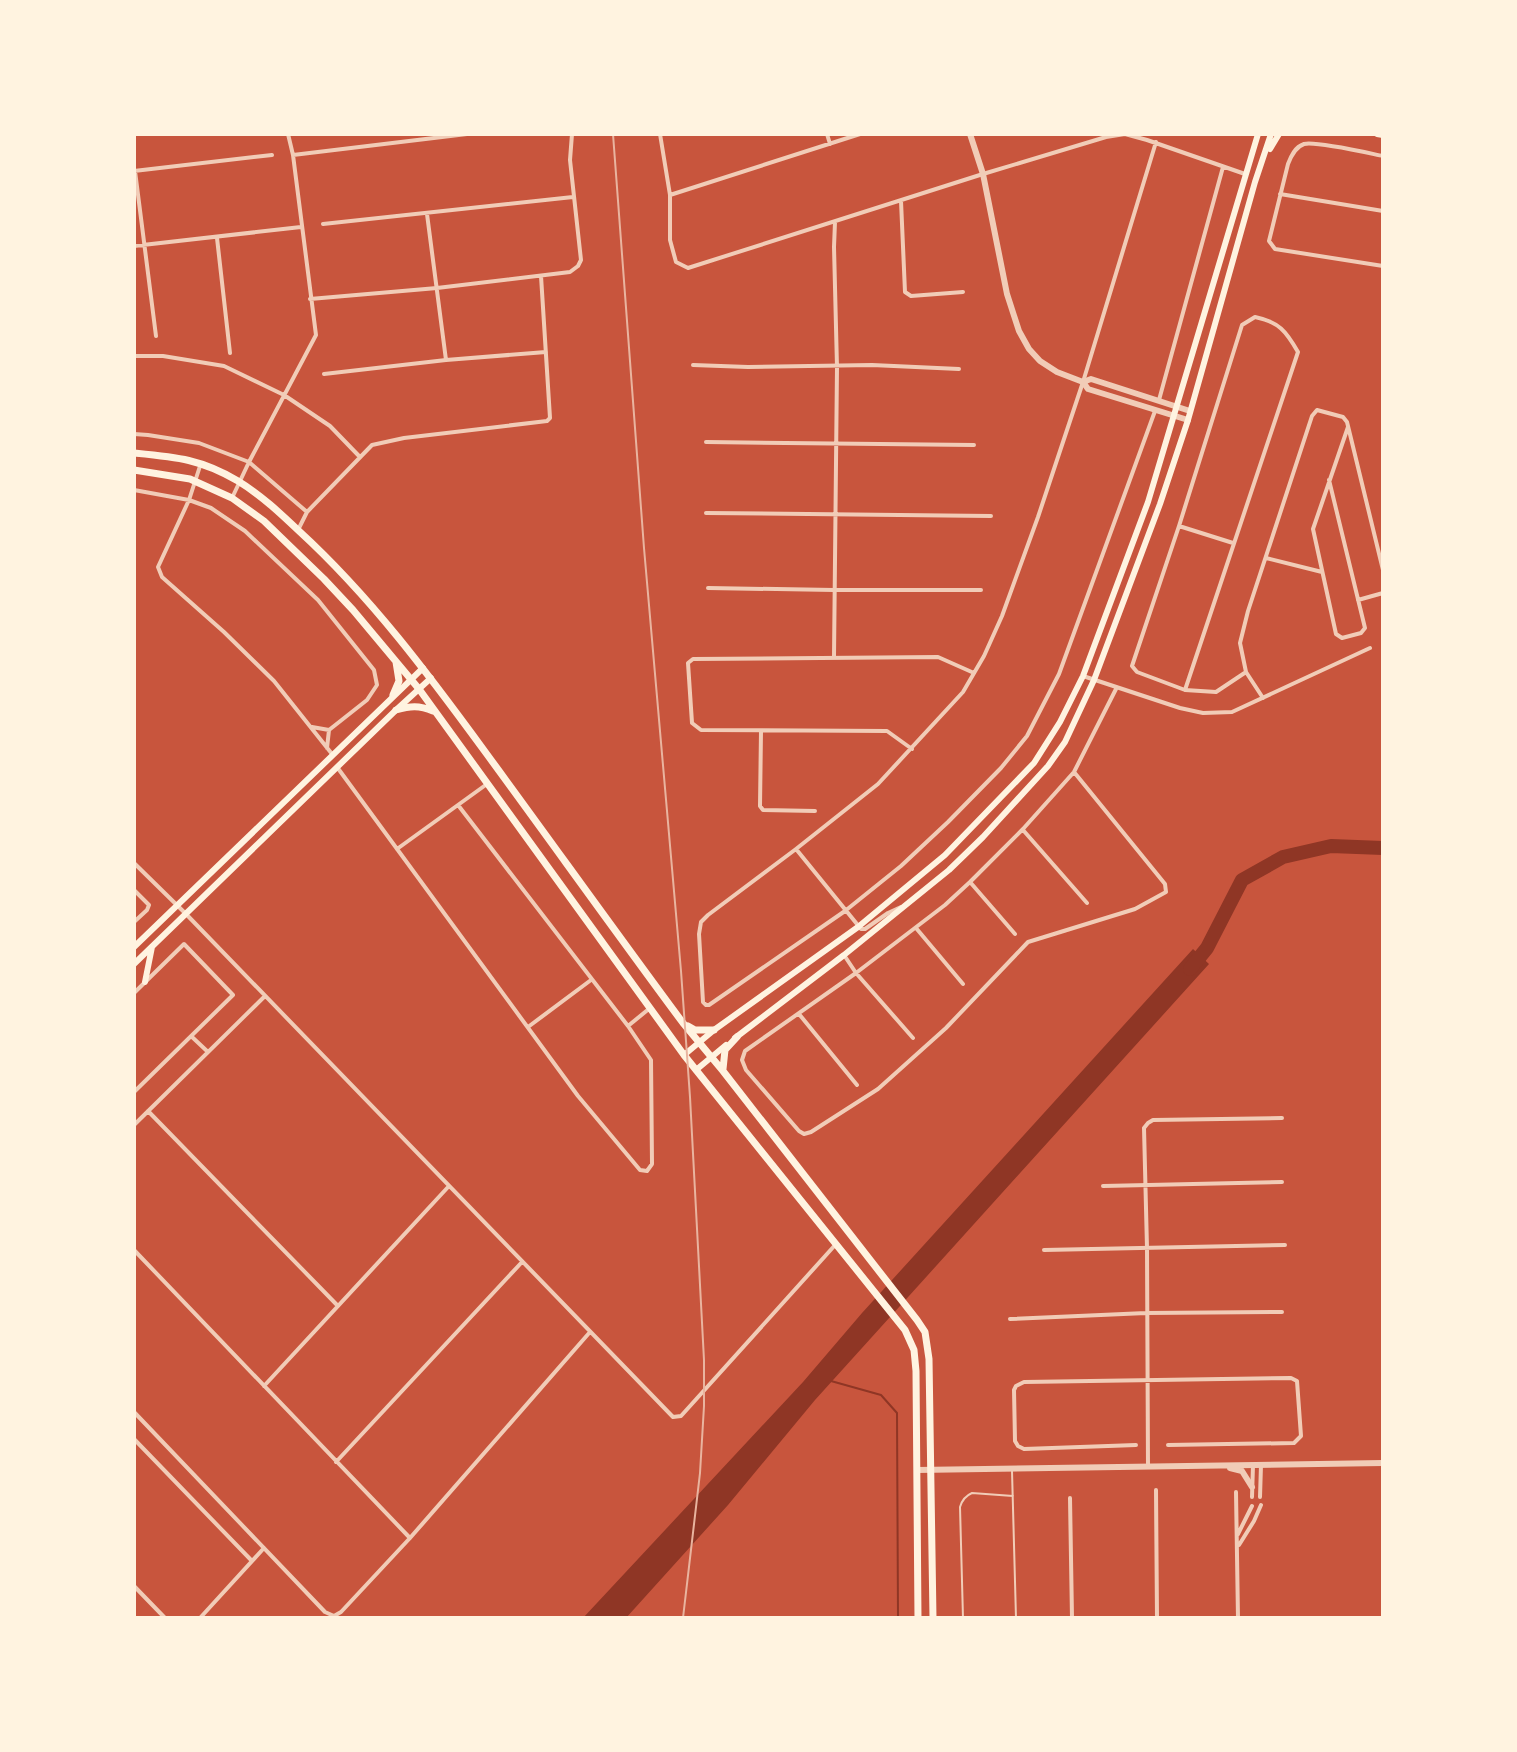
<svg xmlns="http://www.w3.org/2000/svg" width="1517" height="1752" viewBox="0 0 1517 1752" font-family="Spectral,serif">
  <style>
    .water { fill: #8f3625 }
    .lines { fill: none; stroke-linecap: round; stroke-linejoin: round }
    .stream { stroke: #8f3625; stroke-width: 2 }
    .river { stroke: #8f3625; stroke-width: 14 }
    .service { stroke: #f1ccb7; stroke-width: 2 }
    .minor { stroke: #f1ccb7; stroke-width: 4 }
    .tertiary { stroke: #f1ccb7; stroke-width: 6 }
    .secondary { stroke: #fff3e0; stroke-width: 6 }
    .primary { stroke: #fff3e0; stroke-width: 7 }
    .rail { stroke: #e9b49f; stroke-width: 2 }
  </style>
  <rect width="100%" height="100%" fill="#c8553d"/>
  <!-- water -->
  <path class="water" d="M1193,949L1209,964L815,1400L728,1505L626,1618H583L803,1382L862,1313Z"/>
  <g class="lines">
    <!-- stream -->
    <path class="stream" d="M1380,848L1383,853
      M831,1381L881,1395L897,1413L898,1618"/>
    <!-- river -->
    <path class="river" d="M1190,969L1207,948L1242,880L1283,857L1331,846L1383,848"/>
    <!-- service -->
    <path class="service" d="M1012,1471L1016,1618
      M963,1618L960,1507C962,1500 965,1496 972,1493L1013,1496"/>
    <!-- minor -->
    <path class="minor" d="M660,134L670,195V240L676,262L688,268L983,174L1106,137L1125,134L1147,140L1245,174
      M827,134L830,144
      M293,155L467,134
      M1383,156C1368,153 1316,141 1304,144C1295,147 1291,156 1288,164L1269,241L1275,249L1383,266
      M134,171L272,155
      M135,171L156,336
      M1280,194L1383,211
      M670,195L860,134
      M901,201L905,292L911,296L963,292
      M427,214L446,360
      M323,224L573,197
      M217,238L230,353
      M134,246L301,227
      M310,299L437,288L570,272L578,266L581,260L570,160L572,134
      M134,356H163L224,366L284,395L330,426L359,456
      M693,365L748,367L872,365L959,369
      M324,374L446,360L546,352
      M1159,400L1223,167
      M1155,411L1059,674L1027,736L1001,768L948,822L901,866L845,911L709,1005H706L703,1002L699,934L701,922L708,915L796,849L878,784L963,692L984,656L1002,616L1038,517L1083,382L1156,142
      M134,434L148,435L199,443L249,462L307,512
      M706,442L974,445
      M201,463L189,500L158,567L162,577L224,632L274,681L332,754
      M1329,480L1365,628L1361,633L1342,638L1336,634L1313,529L1348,427
      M134,490L189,500L211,508L245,531L318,600L374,670L377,685L367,700L329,730L327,748
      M232,498L249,462L316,335L293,155L288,134
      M706,513L991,516
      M1179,526L1233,543
      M298,530L307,512L372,445L404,438L547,421L550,418L541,276
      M1266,558L1322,572
      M708,588L834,590H981
      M1358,600L1383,593
      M834,657L837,367L834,247L835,222
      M1083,676L1180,708L1203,713L1232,712L1370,648
      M1185,690L1298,352C1286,331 1279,322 1255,317L1242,325L1179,526L1132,666L1137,672L1185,690L1216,692L1246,672
      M1263,698L1246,672L1240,643L1248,611L1312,416L1317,410L1343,417L1347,422L1383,570
      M312,727L329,730
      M761,731L760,806L763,810L815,811
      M912,749L887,731L701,730L692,723L688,663L693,659L938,657L974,673
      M337,767L578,1096L640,1170L647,1171L652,1164L651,1060L628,1026L458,805
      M1074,772L1165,884L1166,892L1135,909L1028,942L946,1028L878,1089L811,1132L804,1134L799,1131L746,1070L742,1060L745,1051L856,973L945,905L970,882L1023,829L1074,772L1117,687
      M1023,830L1087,903
      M397,849L487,784
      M796,849L861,929H865L888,913L901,907
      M134,863L186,914L673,1417L681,1416L836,1244
      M970,882L1015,934
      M134,890L149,905L147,910L134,922
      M916,928L963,984
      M844,955L856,973L913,1038
      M134,993L184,944L233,995L134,1092
      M799,1014L857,1085
      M628,1026L650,1008
      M528,1027L591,980
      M191,1036L208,1052
      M148,1111L338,1306
      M134,1125L265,996
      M1103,1186L1282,1182
      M134,1250L410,1538
      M1044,1250L1285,1245
      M1010,1319L1146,1313L1282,1312
      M264,1386L449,1186
      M134,1412L325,1612L334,1616L341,1612L410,1538L590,1332
      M134,1439L252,1561
      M1136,1445L1024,1449L1018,1446L1015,1441L1014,1390L1016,1386L1024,1382L1291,1378L1297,1381L1301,1436L1294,1443L1168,1445
      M336,1462L522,1262
      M1148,1466L1147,1248L1144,1128L1148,1123L1153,1120L1282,1118
      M1156,1490L1157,1618
      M1236,1492L1238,1618
      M1252,1497L1253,1465
      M1260,1497L1261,1465
      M1070,1498L1072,1618
      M1238,1534L1252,1506
      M1239,1545L1254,1521L1261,1505
      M134,1586L165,1618
      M200,1618L264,1548"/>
    <!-- tertiary -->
    <path class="tertiary" d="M970,134L983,174L1007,294L1019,331L1029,349L1040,361L1057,372L1083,382L1088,389L1188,420
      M1083,382L1091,379L1190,411
      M1230,1468L1242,1471L1252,1487
      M917,1470L1383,1463"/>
    <!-- secondary -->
    <path class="secondary" d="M1377,134L1383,135
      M1270,149L1279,134
      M134,947L423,668
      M134,964L396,710L431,678
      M145,982L152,947
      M735,1038L844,955L949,870L983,837L1048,766L1065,742L1094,680L1160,504L1188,420L1255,182L1271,134
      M684,1055L714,1030L858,927L945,855L1034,763L1060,722L1083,676L1148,502L1258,134
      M696,1070L726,1045"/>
    <!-- primary -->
    <path class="primary" d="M134,453C176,457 201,459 238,481C261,495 280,513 299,531C371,597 429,675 486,753C552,843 617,934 683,1023L723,1071L917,1320L925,1332L929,1359L933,1618
      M134,470L190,479L232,498L264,521L324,579L353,610L419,689L684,1055L905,1330L914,1350L916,1371L918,1618
      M393,695L399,681L396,662
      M396,710C410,706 419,705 433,711
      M688,1026L695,1030H714
      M723,1069L725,1050L737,1037"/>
    <!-- rail -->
    <path class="rail" d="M613,134L644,548L681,971L690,1097L704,1360V1406L700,1473L683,1618"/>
  </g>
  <!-- border -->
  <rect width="1517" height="1752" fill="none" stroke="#fff3e0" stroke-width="272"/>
</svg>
